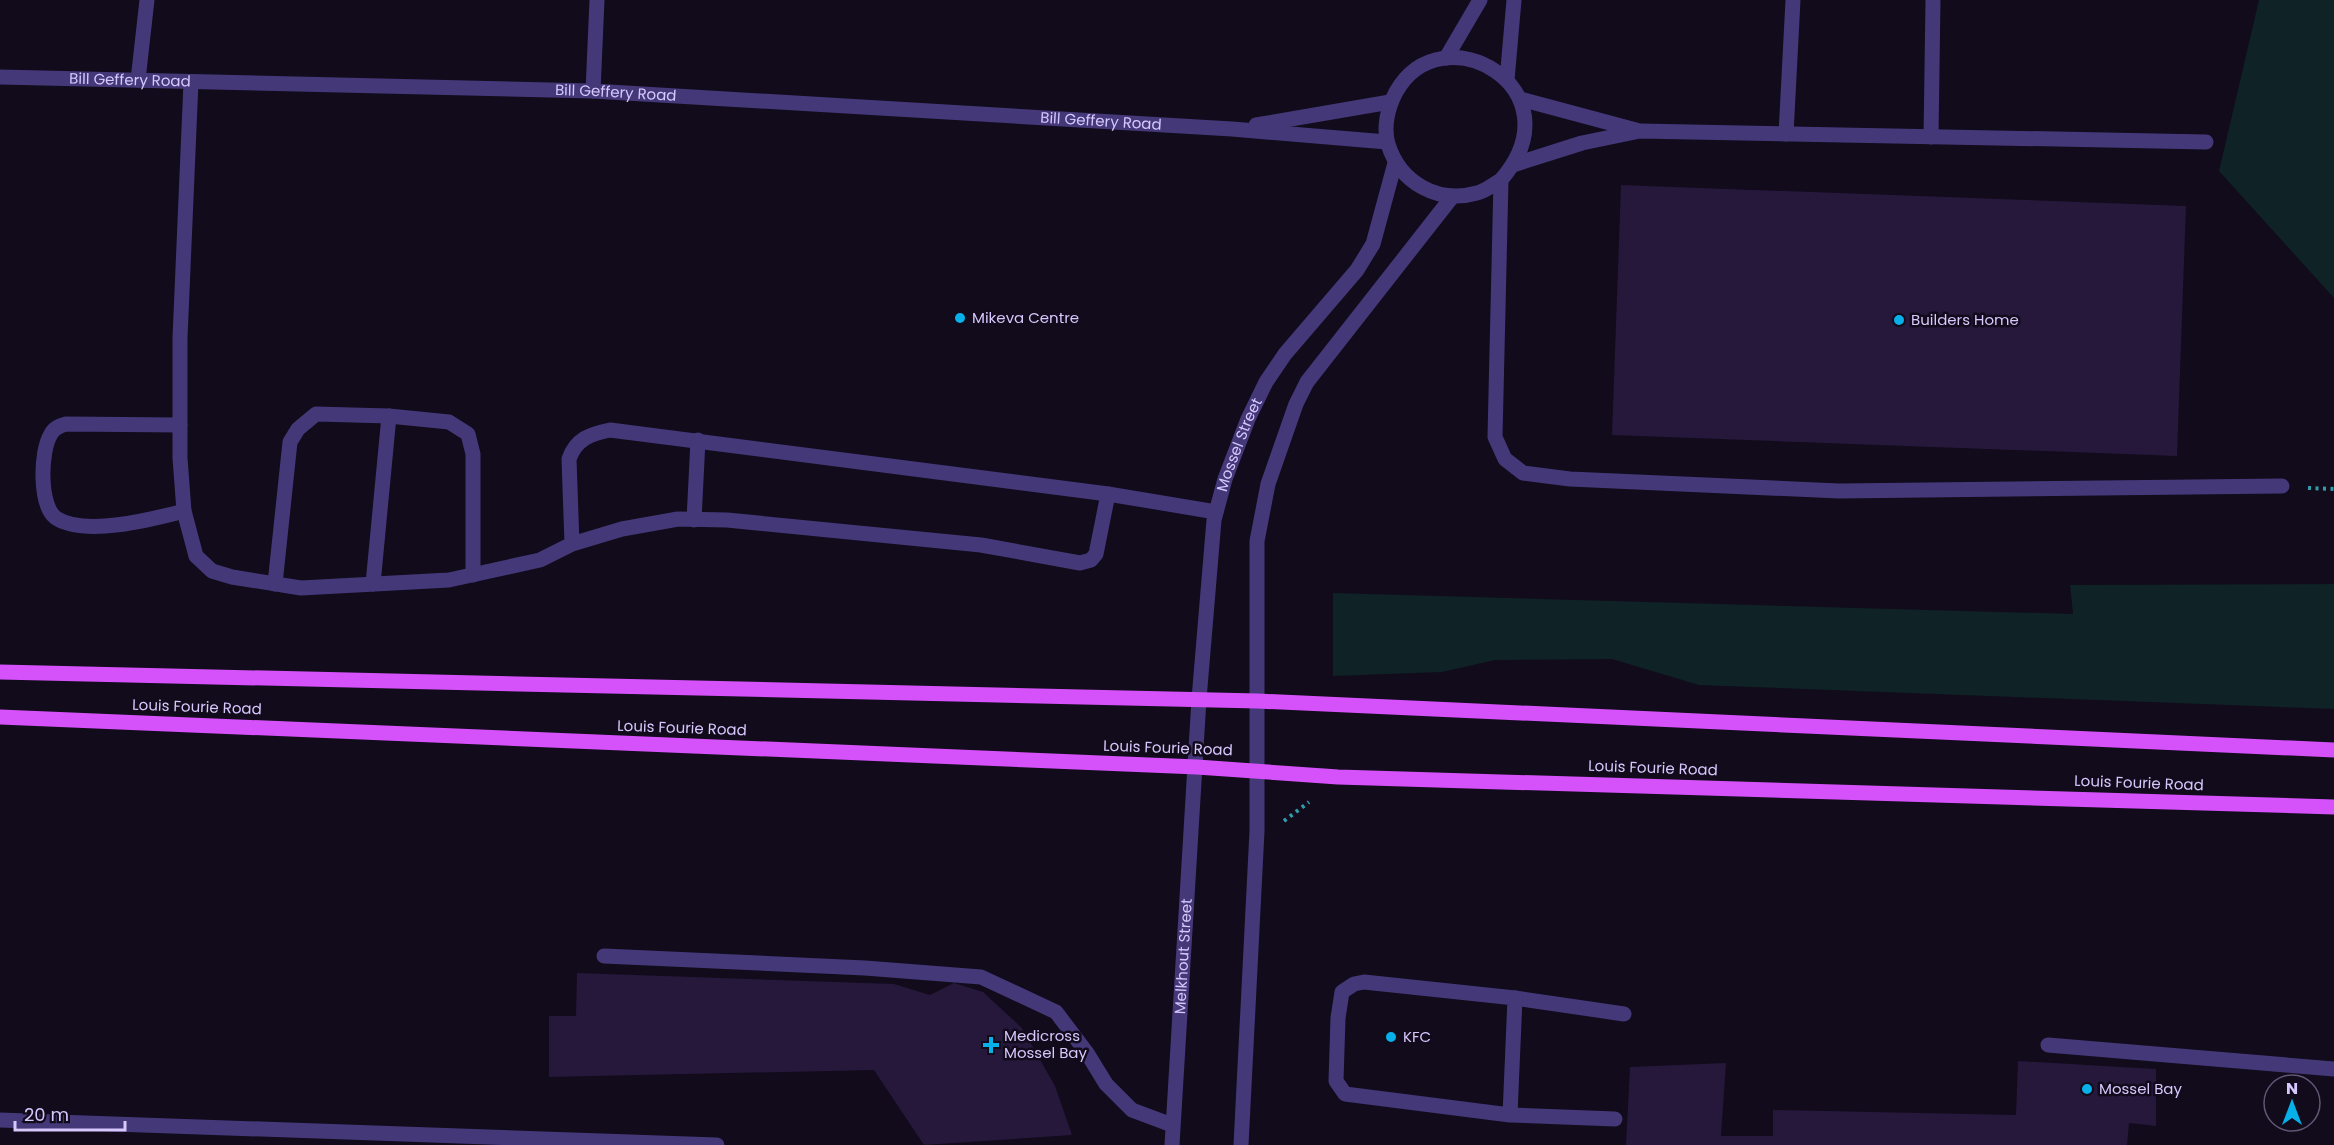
<svg xmlns="http://www.w3.org/2000/svg" width="2334" height="1145" viewBox="0 0 2334 1145" font-family="Poppins,sans-serif">
  <style>
    .green { fill: #0f2225 }
    .building { fill: #25183b }
    .lines { fill: none; stroke-linecap: round; stroke-linejoin: round }
    .path { stroke: #309da8; stroke-width: 4; stroke-dasharray: 3 4.5; stroke-linecap: butt }
    .minor { stroke: #443879; stroke-width: 15 }
    .major { stroke: #d552fa; stroke-width: 15 }
    .poi-dot { fill: #07b0e9; stroke: #110b1b; stroke-width: 2 }
    .labels { text-anchor: middle; stroke-width: 5; stroke-linejoin: round; paint-order: stroke }
    .street-label { font-size: 15px; fill: #d6c7fd; stroke: #110b1b }
    .poi-label { font-size: 15px; fill: #d6c7fd; stroke: #110b1b; text-anchor: start }
  </style>
  <rect width="100%" height="100%" fill="#110b1b"/>
  <!-- green -->
  <path class="green" d="M2259,0H2334V298L2219,171Z
    M2334,584V709L1699,685L1612,659L1495,660L1442,672L1333,676V593L2073,614L2070,585Z"/>
  <!-- building -->
  <path class="building" d="M1621,185L2186,206L2177,456L1612,435Z
    M577,973L894,984L930,995L954,983L983,992L1022,1028L1055,1086L1072,1135L924,1145L874,1070L549,1077V1016H576Z
    M2018,1061L2156,1069V1126L2129,1123L2127,1145H1626L1630,1067L1726,1063L1721,1136H1773V1110L2016,1115Z"/>
  <g class="lines">
    <!-- path -->
    <path class="path" d="M2308,488L2334,489
      M1284,821L1309,802"/>
    <!-- minor -->
    <g class="minor">
      <path d="M1446,58L1480,0"/>
      <path id="s1" d="M0,77L593,91L1232,129L1387,142"/>
      <path d="M138,80L147,0"/>
      <path d="M1507,80L1514,0"/>
      <path d="M191,82L180,338V458L184,511L196,556L212,571L232,577L301,588L449,580L540,560L572,544L622,529L678,519L727,520L981,545L1080,563L1091,560L1096,554L1108,494L610,430C590,434 576,439 569,459L572,544"/>
      <path d="M593,91L597,0"/>
      <path d="M1520,99L1636,130"/>
      <path d="M1256,125L1390,102"/>
      <path d="M1786,134L1793,0"/>
      <path d="M1931,137L1933,0"/>
      <path d="M1516,164L1582,143L1640,131L2206,142"/>
      <path d="M1501,180C1494,184 1486,191 1477,193C1438,204 1400,183 1388,144C1383,127 1388,107 1396,92C1442,10 1580,89 1501,180L1495,437L1505,459L1523,473L1570,479L1839,491L2282,486"/>
      <path d="M180,425L66,424C59,426 54,428 51,434C40,451 39,506 56,518C85,537 153,519 184,511"/>
      <path d="M1108,494L1216,512"/>
      <path d="M694,520L698,440"/>
      <path d="M275,584L290,442L298,429L316,414L389,416L449,422L468,434L473,454V575"/>
      <path d="M373,584L389,416"/>
      <path d="M604,956L865,968L981,977L1056,1012L1087,1053L1106,1084L1132,1110L1172,1125"/>
      <path d="M1515,998L1624,1014"/>
      <path d="M2048,1045L2334,1069"/>
      <path d="M1510,1115L1515,998L1364,982L1354,984L1342,992L1338,1018L1336,1081L1345,1094L1510,1115L1615,1119"/>
      <path d="M0,1120L717,1145"/>
      <path id="s2" d="M1172,1145L1199,699L1214,520L1225,479L1248,419L1266,382L1285,354L1357,270L1373,244L1395,163"/>
      <path d="M1241,1145L1257,831V541L1268,484L1296,404L1307,382L1452,197"/>
    </g>
    <!-- major -->
    <path class="major" d="M0,672L1258,701L2334,750
      M0,717L1197,767L1338,777L2334,807"/>
  </g>
  <!-- markers -->
  <g class="poi-dot">
    <circle cx="960" cy="318" r="6"/>
    <circle cx="1899" cy="320" r="6"/>
    <circle cx="1391" cy="1037" r="6"/>
    <path d="M988 1036h6v6h6v6h-6v6h-6v-6h-6v-6h6z"/>
    <circle cx="2087" cy="1089" r="6"/>
  </g>
  <g class="labels">
    <!-- street labels -->
    <g class="street-label">
      <text dy="5" stroke="none"><textPath href="#s1" startOffset="130">Bill Geffery Road</textPath></text>
      <text dy="5" stroke="none"><textPath href="#s1" startOffset="616">Bill Geffery Road</textPath></text>
      <text dy="5" stroke="none"><textPath href="#s1" startOffset="1102">Bill Geffery Road</textPath></text>
      <text dy="5" stroke="none"><textPath href="#s2" startOffset="706">Mossel Street</textPath></text>
      <text transform="translate(197 707) rotate(2)" y="5">Louis Fourie Road</text>
      <text transform="translate(682 728) rotate(2)" y="5">Louis Fourie Road</text>
      <text transform="translate(1168 748) rotate(2)" y="5">Louis Fourie Road</text>
      <text transform="translate(1653 768) rotate(2)" y="5">Louis Fourie Road</text>
      <text transform="translate(2139 783) rotate(2)" y="5">Louis Fourie Road</text>
      <text dy="5" stroke="none"><textPath href="#s2" startOffset="189">Melkhout Street</textPath></text>
    </g>
    <!-- poi labels -->
    <g class="poi-label">
      <text x="972" y="323">Mikeva Centre</text>
      <text x="1911" y="325">Builders Home</text>
      <text x="1004" y="1041">Medicross<tspan x="1004" dy="17">Mossel Bay</tspan></text>
      <text x="1403" y="1042">KFC</text>
      <text x="2099" y="1094">Mossel Bay</text>
    </g>
  </g>
  <!-- north arrow -->
  <g transform="translate(2292 1103)"><circle r="28" fill="#110b1b" stroke="#605675" stroke-width="1.5"/>
  <path d="M0-4.5L10 22L0 15L-10 22Z" fill="#07b0e9"/>
  <text y="-9" font-size="16" font-weight="bold" text-anchor="middle" fill="#d6c7fd">N</text>
  </g>
  <!-- scale -->
  <path d="M15 1121v9h110v-9" fill="none" stroke="#d6c7fd" stroke-width="3"/>
  <text x="24" y="1121" font-size="18" fill="#d6c7fd" stroke="#110b1b" stroke-width="4.5" paint-order="stroke">20 m</text>
</svg>
